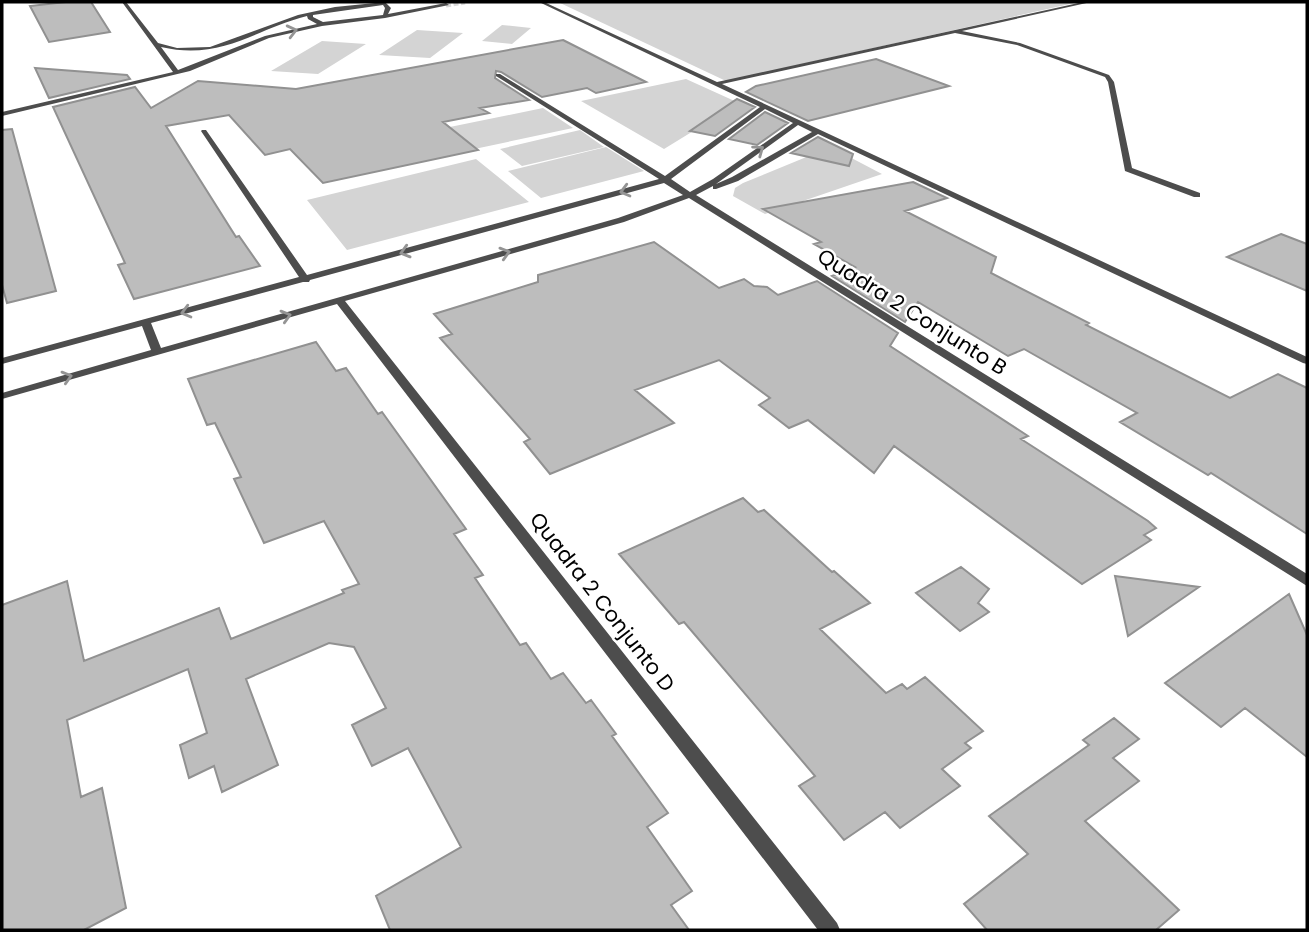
<svg xmlns="http://www.w3.org/2000/svg" width="1309" height="932" viewBox="0 0 1309 932" font-family="Poppins,sans-serif">
  <style>
    .green { fill: #d4d4d4 }
    .building { fill: #bdbdbd; stroke: #919191; stroke-width: 2 }
    .lines { fill: none; stroke-linecap: round; stroke-linejoin: round }
    .minor-tunnel { stroke: #d9d9d9; stroke-width: 5; stroke-dasharray: 5 2.5; stroke-linecap: butt }
    .minor { fill: #4d4d4d; fill-rule: evenodd }
    .oneway { stroke: #949494 }
    .labels { text-anchor: middle; stroke-width: 5; stroke-linejoin: round; paint-order: stroke }
    .street-label { font-size: 21px; fill: #000; stroke: #fff }
  </style>
  <rect width="100%" height="100%" fill="#fff"/>
  <!-- green -->
  <path class="green" d="M558,2H1079L726,81Z
    M502,25L531,28L512,44L482,41Z
    M417,30L463,33L430,58L379,55Z
    M322,41L366,44L318,74L271,71Z
    M686,79L739,103L664,149L581,101Z
    M543,108L573,128L465,151L440,129Z
    M580,130L604,147L522,166L500,149Z
    M606,147L644,171L541,198L508,171Z
    M821,151L840,152L882,174L765,214L733,196L735,188L743,183Z
    M476,159L529,202L347,250L307,200Z"/>
  <!-- building -->
  <path class="building" d="M66,2H91L110,32L49,42L30,6Z
    M563,40L646,82L596,93L587,88L542,97L501,72L496,71L495,78L529,100L480,108L489,113L443,122L478,150L323,183L290,149L265,155L229,115L166,126L236,237L239,236L260,266L134,299L118,265L125,263L53,107L135,87L151,108L198,81L296,89Z
    M876,59L949,86L808,121L746,92L756,86Z
    M35,68L127,75L130,79L49,98Z
    M737,99L755,107L715,136L690,131Z
    M765,112L788,123L757,145L729,139Z
    M12,129L56,291L7,303L2,285V130Z
    M818,137L853,154L849,166L791,153Z
    M913,182L947,198L905,211L996,257L991,273L1089,323L1086,325L1230,398L1278,374L1307,388V534L1211,473L1208,475L1120,422L1137,413L1024,349L1008,356L918,302L905,322L832,276L855,267L814,244L821,242L763,209Z
    M1281,234L1307,244V291L1227,257Z
    M654,242L719,288L744,279L754,286L767,287L778,295L817,281L898,333L890,346L1028,436L1021,439L1148,521L1156,528L1144,535L1151,540L1082,584L894,446L874,473L808,420L789,428L759,405L770,398L719,360L635,390L674,423L550,474L524,442L530,439L440,338L452,334L434,314L538,282V275Z
    M316,342L336,371L346,368L378,414L382,412L466,529L454,534L483,575L475,578L520,645L526,643L551,679L563,673L586,703L591,700L616,734L612,736L668,813L647,827L692,891L671,905L689,930H390L376,896L461,847L408,748L372,766L352,725L386,708L354,647L329,643L246,679L278,765L222,792L214,766L189,778L180,745L207,733L188,669L67,720L81,797L102,788L126,908L84,930H2V605L67,581L84,661L219,608L231,639L344,593L342,590L359,584L324,521L264,543L234,479L241,477L215,423L207,425L188,379Z
    M743,498L758,512L764,510L832,572L834,571L870,603L820,629L886,693L902,684L907,689L925,677L983,731L965,743L971,748L942,769L960,786L900,828L885,812L844,840L799,786L815,776L684,622L679,624L619,554Z
    M961,567L989,589L978,603L989,612L960,631L916,593Z
    M1115,576L1199,587L1128,636Z
    M1289,594L1307,635V757L1245,708L1221,727L1165,683Z
    M1114,718L1139,739L1113,758L1139,781L1085,821L1179,910L1156,930H987L964,904L1028,854L989,816L1089,745L1083,740Z"/>
  <g class="lines">
    <!-- minor-tunnel -->
    <path class="minor-tunnel" d="M446,5L465,2"/>
    <!-- minor -->
    <path class="minor" d="M122,2H126L158,43L177,48L210,47L298,15L335,7L385,2L391,8L388,14L446,3L449,5L385,18L322,26L269,38L190,71L2,116V112L173,72ZM383,5L385,8L383,15L323,22L313,17V15ZM307,16L308,19L317,24L265,36L178,70L161,47C221,61 253,30 307,16Z
      M539,2H544L717,82L1083,2H1091L962,31L1020,43L1109,75L1114,82L1132,168L1200,193V197H1194L1125,171L1108,82L1105,77L1017,45L955,33L722,84L1307,357V364L1303,363L818,134L738,181L716,189H713V186L696,195L1307,574V586L689,198L624,222L345,301L837,923L840,930H818L337,304L2,399V393L151,350L142,326L2,364V358L299,277L201,131L202,130H206L307,275L659,179L496,76V74H500L665,176L760,107ZM765,109L793,123L713,179L690,192L671,179ZM798,125L812,132L732,177L716,184ZM664,183L683,195L618,218L161,348L151,323L303,282H309L310,280Z"/>
  </g>
  <!-- one-way arrows -->
  <defs><path id="oneway-chevron" d="M-2-3.5L2.5 0L-2 3.5" fill="none" stroke-width="1.6" stroke-linecap="round" stroke-linejoin="round" transform="scale(1.75)"/></defs>
  <g class="oneway">
    <use href="#oneway-chevron" transform="translate(292 31) rotate(-14)"/>
    <use href="#oneway-chevron" transform="translate(759 150) rotate(-36)"/>
    <use href="#oneway-chevron" transform="translate(625 191) rotate(165)"/>
    <use href="#oneway-chevron" transform="translate(405 252) rotate(164)"/>
    <use href="#oneway-chevron" transform="translate(505 253) rotate(-16)"/>
    <use href="#oneway-chevron" transform="translate(186 312) rotate(165)"/>
    <use href="#oneway-chevron" transform="translate(286 316) rotate(-16)"/>
    <use href="#oneway-chevron" transform="translate(67 377) rotate(-16)"/>
  </g>
  <g class="labels">
    <!-- street labels -->
    <g class="street-label">
      <text transform="translate(912 312) rotate(32)" y="7">Quadra 2 Conjunto B</text>
      <text transform="translate(602 602) rotate(52)" y="7">Quadra 2 Conjunto D</text>
    </g>
  </g>
  <!-- border -->
  <rect width="1309" height="932" fill="none" stroke="#000000" stroke-width="7"/>
</svg>
